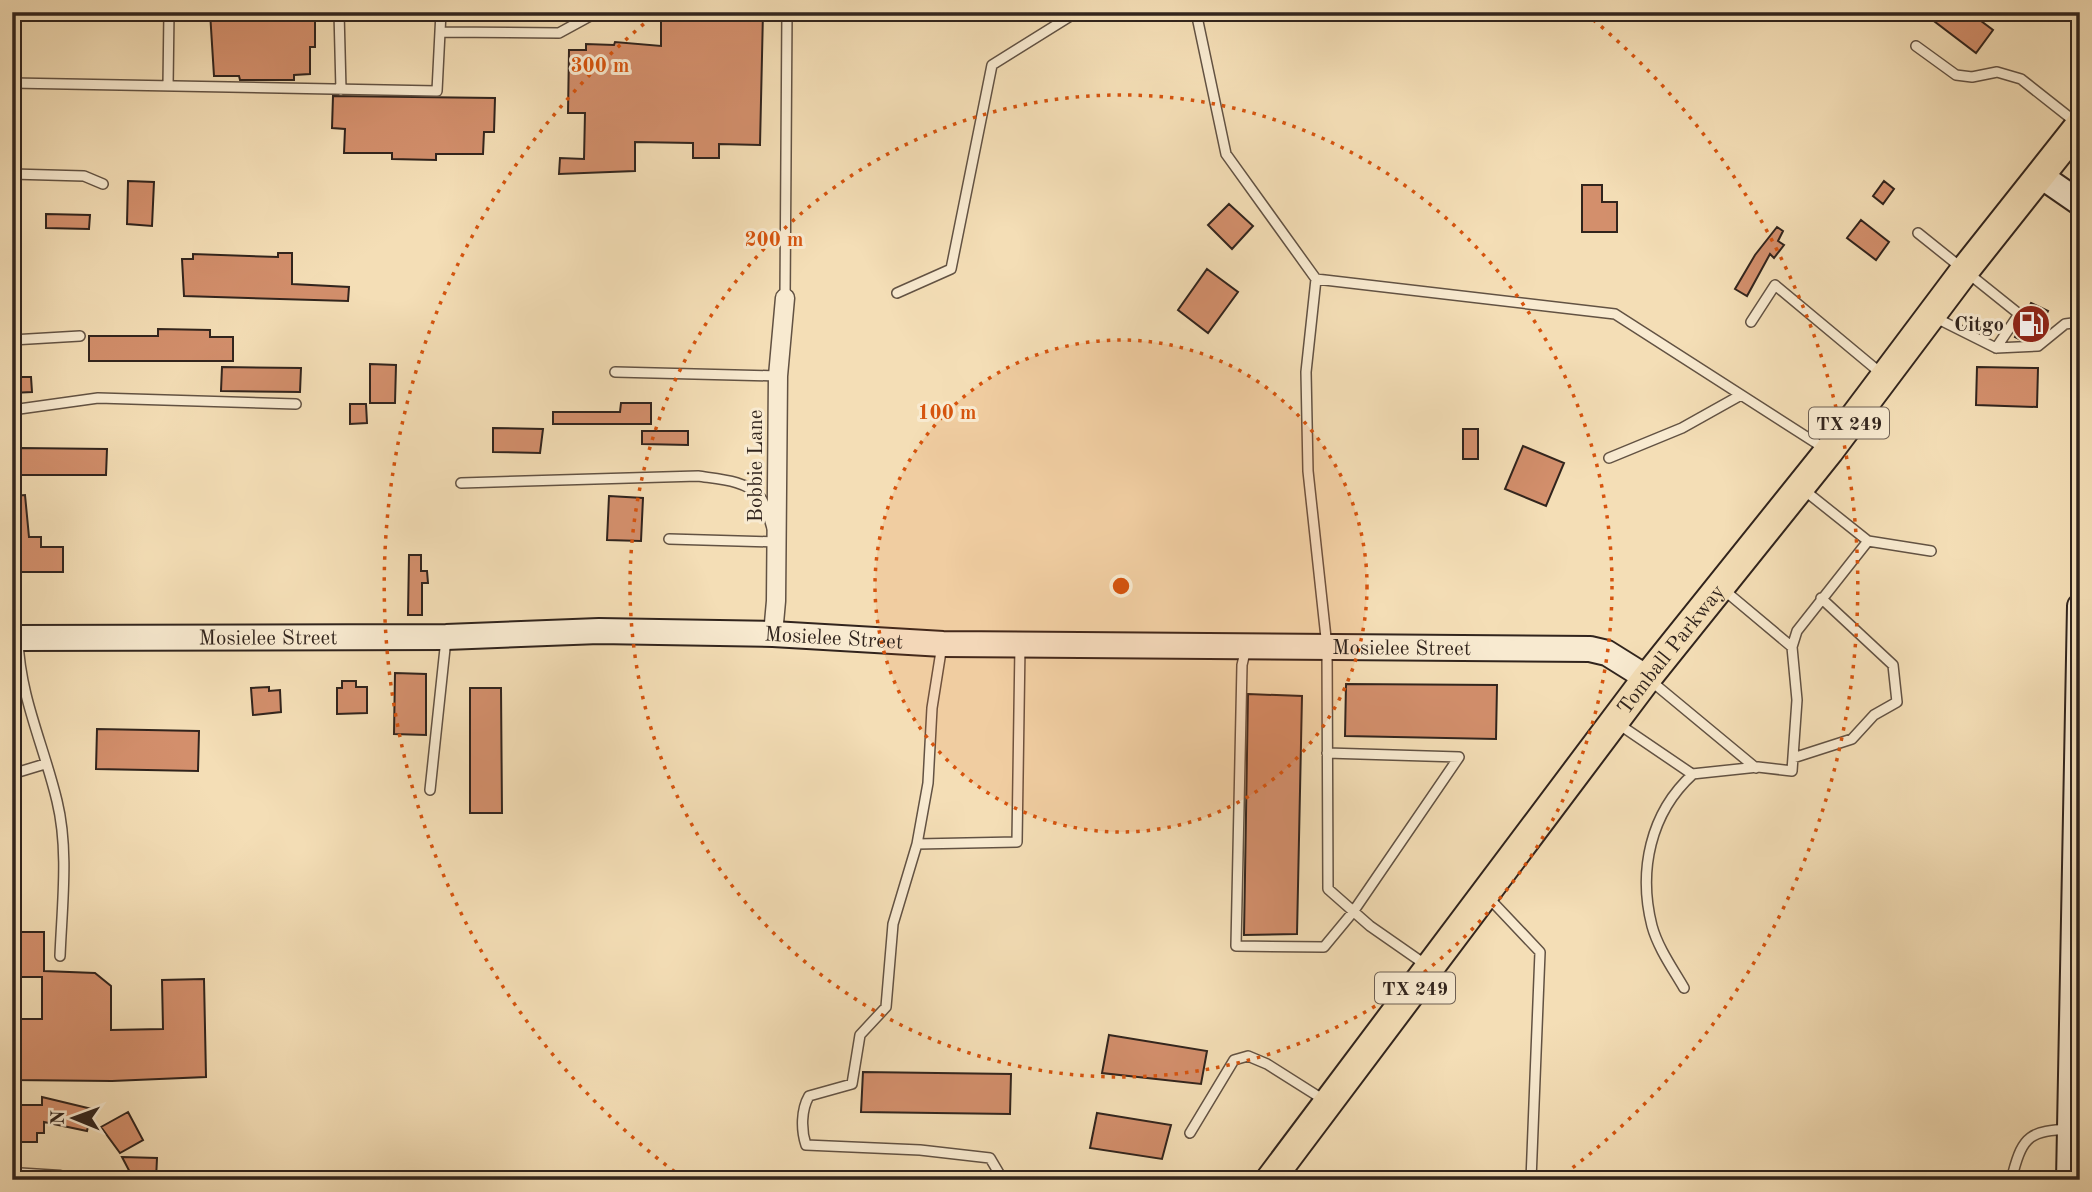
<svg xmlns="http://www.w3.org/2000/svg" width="2092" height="1192" viewBox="0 0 2092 1192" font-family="'Old Standard TT',serif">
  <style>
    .building { fill: #d38f6c; stroke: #31241d; stroke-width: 2 }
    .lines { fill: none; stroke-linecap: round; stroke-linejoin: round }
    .lane-casing { stroke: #625243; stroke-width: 12 }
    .street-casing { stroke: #625243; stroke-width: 21 }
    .secondary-casing { stroke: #31241d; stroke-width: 28 }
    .primary-casing { stroke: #31241d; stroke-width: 32 }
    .lane { stroke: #f8ead0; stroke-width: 9 }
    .street { stroke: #f8ead0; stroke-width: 18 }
    .secondary { stroke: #f8ead0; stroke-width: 24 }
    .primary { stroke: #f4deb6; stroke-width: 28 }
    .ring { fill: none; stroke: #d6540e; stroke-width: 3.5; stroke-dasharray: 3.5 7 }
    .labels { text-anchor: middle; stroke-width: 6; stroke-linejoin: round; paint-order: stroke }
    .shield { fill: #f8ead0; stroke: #6d5f53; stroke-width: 2 }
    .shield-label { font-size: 19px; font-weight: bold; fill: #31241d }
    .poi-label { font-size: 21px; font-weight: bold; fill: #31241d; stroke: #f8ead0; text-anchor: end }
    .street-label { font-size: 21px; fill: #31241d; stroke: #f8ead0 }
    .centre { fill: #d6540e; stroke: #f8ead0; stroke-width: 3.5 }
    .ring-label { font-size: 21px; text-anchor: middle; font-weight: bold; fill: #d6540e; stroke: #f8ead0; stroke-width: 6; stroke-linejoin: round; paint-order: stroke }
  </style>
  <rect width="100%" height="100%" fill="#f4deb6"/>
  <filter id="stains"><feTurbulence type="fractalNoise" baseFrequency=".00286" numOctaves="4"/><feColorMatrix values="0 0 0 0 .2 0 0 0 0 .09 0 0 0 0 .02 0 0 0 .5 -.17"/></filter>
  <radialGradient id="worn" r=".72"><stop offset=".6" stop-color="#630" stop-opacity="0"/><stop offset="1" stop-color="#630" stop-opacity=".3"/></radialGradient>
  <!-- building -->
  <path class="building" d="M210,12H315V47H310V74L294,75V80H240L239,76H214Z
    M661,12H763L760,145L719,144V158H693V143L635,142V171L559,174L560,158L584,159L585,113H568L569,50H586V44L614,45L615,42L661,46Z
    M1922,12H1969L1993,30L1976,53Z
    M333,96L495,98L494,132H484L483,154H436V160L392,159V153H344L345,129L332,128Z
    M128,181L154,182L152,226L127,224Z
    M1884,181L1894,189L1883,204L1873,196Z
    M1582,185H1602V202H1617V232H1582Z
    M1229,204L1253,226L1232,249L1208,225Z
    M46,214L90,215L89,229L46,228Z
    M1861,220L1889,242L1876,260L1847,238Z
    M1777,227L1783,231L1778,241L1784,245L1774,258L1770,254L1747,296L1735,289L1755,255Z
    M278,253H292V284L349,287L348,301L184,296L182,259H193V254L278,257Z
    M1207,269L1238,292L1208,333L1178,310Z
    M2031,303L2048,311L2034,339L2021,340L2015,337Z
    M158,329L210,330V337H233V361H89V336H158Z
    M370,364L396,365L395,403H370Z
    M222,367L301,368L300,392L221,391Z
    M1977,367L2038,368L2037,407L1976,405Z
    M12,377H31L32,392L12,393Z
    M621,403H651V424H553V412H620Z
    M350,404H366L367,423L350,424Z
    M493,428L543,429L540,453L493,452Z
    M1463,429H1478V459H1463Z
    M642,431H688V445L642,444Z
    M1523,446L1564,463L1546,506L1505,489Z
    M21,448L107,449L106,475H21Z
    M25,495L29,537H41V547H63V572H19V551L12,552V496Z
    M609,496L643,498L641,541L607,540Z
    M409,555H421V571H427L428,583H422V615H408Z
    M395,673L426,674V735L394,734Z
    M342,681H356V687H367V713L337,714V688H342Z
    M1346,684L1497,685L1496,739L1345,736Z
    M269,687V691L280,690L281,712L253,715L251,688Z
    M470,688H501L502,813H470Z
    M1248,694L1302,696L1297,934L1244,935Z
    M97,729L199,731L198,771L96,769Z
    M12,932H44V971L95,973L111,986V1030L163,1029L162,980L204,979L206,1077L112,1081L12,1080V1019H42V977H12Z
    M1109,1035L1207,1051L1201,1084L1102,1073Z
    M863,1072L1011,1074L1010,1114L861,1112Z
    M42,1097L92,1109L87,1131L44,1122V1133H37V1142H20V1105H42Z
    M128,1112L143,1140L120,1153L101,1127Z
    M1097,1113L1171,1125L1162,1159L1090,1148Z
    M122,1157L157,1158L156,1180H134Z"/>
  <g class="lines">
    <defs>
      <path id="lane" d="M339,12L341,90
        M1196,12L1226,154L1316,279L1615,314L1827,450
        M440,32L559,33L592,15V12
        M1916,46L1956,75L1972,77L1997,72L2021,79L2078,124
        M12,83L437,91L441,12
        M168,86L169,12
        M12,174L84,176L103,184
        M1918,233L2019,314L1996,348L1934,317
        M1316,279L1306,372L1308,471L1327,647L1328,889L1370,926L1426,965
        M897,293L951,269L992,65L1077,12
        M785,298L787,12
        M1751,322L1775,285L1883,375
        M12,340L80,336
        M1996,348L2038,346L2065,324L2080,322
        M615,372L778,376
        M12,410L98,398L296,404
        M1609,458L1682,428L1741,395
        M461,483L698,476C717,479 747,480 760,497C766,504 769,519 772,528
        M669,539L777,542
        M1868,541L1931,551
        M1724,590L1792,647
        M18,640C20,697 44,746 57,801C69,850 62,905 60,956
        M942,645L932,708L928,783L917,844L893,924L886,1007L860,1035L852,1084L809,1096C801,1110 801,1130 806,1145L920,1150L990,1158L1003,1180
        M1246,648L1242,665L1236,946L1324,947L1353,912L1459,757L1327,753
        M1651,681L1756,768
        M1617,723L1692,774L1758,767L1792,771L1797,700L1792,647L1797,631L1868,541L1804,490
        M1793,758L1852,739L1874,715L1897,702L1893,665L1821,598
        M12,774L45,764
        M430,790L446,639
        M917,844L1017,842L1020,646
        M1487,896L1540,952L1531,1180
        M1684,988C1673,969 1658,948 1652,926C1638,871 1650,813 1693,774
        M1190,1133L1234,1060L1248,1056L1267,1064L1324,1100
        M2013,1173C2023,1135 2031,1131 2070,1129"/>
      <path id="street" d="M773,634L776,601L778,376L785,298
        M12,1177L60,1180"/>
      <g id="secondary">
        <path d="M2041,176L2080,203"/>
        <path id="s1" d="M12,638L446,637L599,631L773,634L943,644L1590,649L1607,653L1647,678"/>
        <path d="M2069,1180L2080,606"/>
      </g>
      <g id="primary">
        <path id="s2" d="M1270,1180L1647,678L1829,451L1965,270L2080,125"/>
      </g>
    </defs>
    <!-- lane casing -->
    <use href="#lane" class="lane-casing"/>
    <!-- street casing -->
    <use href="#street" class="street-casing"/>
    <!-- secondary casing -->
    <use href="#secondary" class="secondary-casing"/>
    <!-- primary casing -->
    <use href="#primary" class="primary-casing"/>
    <!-- lane -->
    <use href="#lane" class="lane"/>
    <!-- street -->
    <use href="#street" class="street"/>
    <!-- secondary -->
    <use href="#secondary" class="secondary"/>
    <!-- primary -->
    <use href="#primary" class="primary"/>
  </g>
  <!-- distance rings -->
  <circle cx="1121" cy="586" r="246" fill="#d6540e" fill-opacity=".12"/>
  <g class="ring">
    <circle cx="1121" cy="586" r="246"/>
    <circle cx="1121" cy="586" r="491"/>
    <path d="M683 1178A737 737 0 0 1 657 13M1585 13A737 737 0 0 1 1559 1178"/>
  </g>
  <!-- icons -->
  <defs>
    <symbol id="fuel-disc" viewBox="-11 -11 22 22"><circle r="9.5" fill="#8f2418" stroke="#f8ead0"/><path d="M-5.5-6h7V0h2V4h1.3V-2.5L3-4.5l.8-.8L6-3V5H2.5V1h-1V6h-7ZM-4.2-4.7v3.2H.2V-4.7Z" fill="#fff"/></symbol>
  </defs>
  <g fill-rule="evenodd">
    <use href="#fuel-disc" x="2009" y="302" width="44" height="44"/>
  </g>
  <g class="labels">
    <!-- shield labels -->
    <g class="shield">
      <rect x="1809" y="407.5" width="80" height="31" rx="5"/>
      <rect x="1375" y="972.5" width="80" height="31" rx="5"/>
    </g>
    <g class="shield-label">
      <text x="1849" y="430">TX 249</text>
      <text x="1415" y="995">TX 249</text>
    </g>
    <!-- poi labels -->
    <g class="poi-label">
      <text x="2004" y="331">Citgo</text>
    </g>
    <!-- street labels -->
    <g class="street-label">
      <text transform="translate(755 466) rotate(-90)" y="7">Bobbie Lane</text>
      <text dy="7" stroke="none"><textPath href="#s1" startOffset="256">Mosielee Street</textPath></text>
      <text dy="7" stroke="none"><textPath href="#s1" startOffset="822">Mosielee Street</textPath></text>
      <text dy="7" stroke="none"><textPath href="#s1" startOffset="1390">Mosielee Street</textPath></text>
      <text dy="7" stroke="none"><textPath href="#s2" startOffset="665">Tomball Parkway</textPath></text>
    </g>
  </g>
  <circle cx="1121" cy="586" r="10" class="centre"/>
  <g class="ring-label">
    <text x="600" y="72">300 m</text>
    <text x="774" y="246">200 m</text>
    <text x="947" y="419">100 m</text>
  </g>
  <!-- margin -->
  <rect width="2092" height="1192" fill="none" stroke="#f4deb6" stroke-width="42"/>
  <rect x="14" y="14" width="2064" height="1164" fill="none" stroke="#31241d" stroke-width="3.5"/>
  <rect x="21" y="21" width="2050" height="1150" fill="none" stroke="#31241d" stroke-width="2"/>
  <!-- north arrow -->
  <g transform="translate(74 1118) rotate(271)" stroke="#f8ead0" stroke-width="5" paint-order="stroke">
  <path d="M0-5L12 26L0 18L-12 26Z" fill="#31241d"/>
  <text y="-10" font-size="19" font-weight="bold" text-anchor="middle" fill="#31241d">N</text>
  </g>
  <rect width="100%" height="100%" filter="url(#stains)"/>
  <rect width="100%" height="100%" fill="url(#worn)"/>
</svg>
